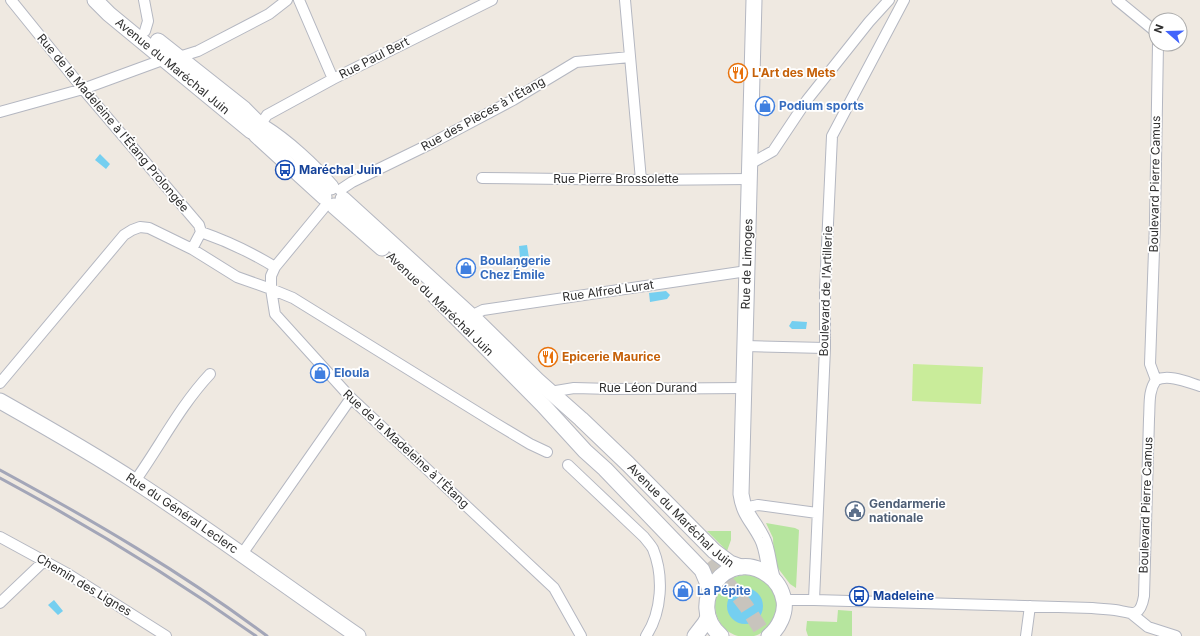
<svg xmlns="http://www.w3.org/2000/svg" width="1200" height="636" viewBox="0 0 1200 636" font-family="Inter,sans-serif">
  <style>
    .green { fill: #b6e59e }
    .pitch { fill: #c9ec9a }
    .water { fill: #75cff0 }
    .lines { fill: none; stroke-linecap: round; stroke-linejoin: round }
    .secondary-tunnel { stroke: #c8c4bd; stroke-width: 15; stroke-dasharray: 15 8; stroke-linecap: butt }
    .street-casing { stroke: #b4b7c1; stroke-width: 12 }
    .secondary-casing { stroke: #b4b7c1; stroke-width: 17 }
    .street { stroke: #fff; stroke-width: 10 }
    .secondary { stroke: #fff; stroke-width: 15 }
    .rail { stroke: #a3a6b8; stroke-width: 3 }
    .labels { text-anchor: middle; stroke-width: 3.5; stroke-linejoin: round; paint-order: stroke }
    .street-label { font-size: 12px; fill: #2e2e2e; stroke: #fff }
    .food-label { font-size: 12px; font-weight: bold; fill: #c56008; stroke: #fff; text-anchor: start }
    .shop-label { font-size: 12px; font-weight: bold; fill: #366cbe; stroke: #fff; text-anchor: start }
    .transit-label { font-size: 12px; font-weight: bold; fill: #164399; stroke: #fff; text-anchor: start }
    .service-label { font-size: 12px; font-weight: bold; fill: #4e5e75; stroke: #fff; text-anchor: start }
  </style>
  <rect width="100%" height="100%" fill="#efe9e1"/>
  <!-- green -->
  <path class="green" d="M766,523L795,528L799,530L796,588L790,584L774,563L773,538Z
    M707,531H731V540L727,551Z
    M715 606a31 31 0 1 1 62 0a31 31 0 1 1-62 0Z
    M838,610L852,611V636H808L806,630L807,621L837,622Z"/>
  <!-- pitch -->
  <path class="pitch" d="M913,364L983,367L981,404L912,401Z"/>
  <!-- water -->
  <path class="water" d="M100,154L110,164L106,169L95,160Z
    M527,245L529,258H520L519,246Z
    M666,291L670,295L667,299L650,302L649,293Z
    M792,321L807,322L806,329H792L789,326Z
    M727 606a18 18 0 1 1 36 0a18 18 0 1 1-36 0Z
    M54,600L63,611L58,615L48,605Z"/>
  <g class="lines">
    <!-- secondary-tunnel -->
    <path class="secondary-tunnel" d="M710,561L746,606L765,636"/>
    <defs>
      <path id="street" d="M11,0L83,89L199,225L201,232L192,249
        M144,0L148,21L145,31
        M299,0L333,79
        M625,0L641,180
        M1117,0L1156,32
        M0,112L83,89L165,59L179,57L198,51L269,14L287,0
        M261,124L267,115L333,79L492,0
        M750,164L773,151L807,100L869,22L889,0
        M482,178L641,180L749,179
        M340,190L352,182L430,144L513,100L576,62L630,57
        M327,204L275,267L271,276V289L293,298L495,423L530,444L547,452
        M201,232C227,241 252,253 275,267
        M473,318L477,313L483,310L747,271
        M745,346L825,348
        M1156,380C1169,374 1187,382 1200,386
        M0,383L124,235L132,230L140,227L149,228L192,249L237,277L271,289L275,314L351,398L554,588L581,636
        M552,394L556,391L574,388L612,389L744,388
        M568,465L644,537C647,541 651,545 653,549C664,576 662,612 646,636
        M135,481C160,446 180,406 210,374
        M744,508L758,505L817,513
        M0,537L68,574L166,636
        M242,554L351,398
        M784,600H814L1092,608C1100,609 1107,609 1115,610C1132,613 1140,619 1144,596L1149,419C1150,405 1148,391 1156,380L1150,364L1155,222L1158,44
        M814,600L825,348V289L832,136L904,0
        M0,603L44,561
        M1132,614L1148,627L1176,636
        M1026,636L1030,606"/>
      <g id="secondary">
        <path id="s1" d="M95,0L109,14L251,131"/>
        <path d="M754,0L741,494C744,515 753,520 762,538C768,549 768,565 772,577"/>
        <path d="M158,41L244,109L257,122"/>
        <path d="M263,127C287,142 313,166 331,187"/>
        <path d="M256,135L324,197"/>
        <path id="s2" d="M343,199L478,322L537,380L581,419L628,464L714,551L730,563L741,567"/>
        <path d="M334,206L382,248"/>
        <path d="M434,295L543,405L585,451L605,469L702,570L710,589"/>
        <path id="s3" d="M0,401C46,427 92,453 136,482C211,531 284,585 358,636"/>
        <path d="M695,636L705,623L708,617"/>
        <path d="M721,636C683,603 729,545 768,575C777,581 782,590 784,601C786,613 779,628 769,636"/>
      </g>
    </defs>
    <!-- street casing -->
    <use href="#street" class="street-casing"/>
    <!-- secondary casing -->
    <use href="#secondary" class="secondary-casing"/>
    <!-- street -->
    <use href="#street" class="street"/>
    <!-- secondary -->
    <use href="#secondary" class="secondary"/>
    <!-- rail -->
    <path class="rail" d="M0,470C92,520 183,573 267,636
      M0,478C89,526 174,578 256,636"/>
  </g>
  <!-- icons -->
  <defs>
    <symbol id="restaurant-ring" viewBox="-11 -11 22 22"><circle r="9.5" fill="#fff" stroke="#e8710a" stroke-width="1.5"/><path d="M-5-6h1v4h1v-4h1v4h1v-4h1v5L-1.5 .5V6h-2V.5L-5-1ZM5-6V6H3V1.5H1.5Q1.5-4 5-6Z" fill="#e8710a"/></symbol>
    <symbol id="shop-ring" viewBox="-11 -11 22 22"><circle r="9.5" fill="#fff" stroke="#3f7fe0" stroke-width="1.5"/><path d="M-5-2.5h2.3a2.7 3.5 0 0 1 5.4 0H5L5.5 6h-11ZM-1.5-2.5h3a1.5 2.3 0 0 0-3 0Z" fill="#3f7fe0"/></symbol>
    <symbol id="bus-ring" viewBox="-11 -11 22 22"><circle r="9.5" fill="#fff" stroke="#1a4fb4" stroke-width="1.5"/><path d="M-5-6H5V4H4V6H2V4H-2V6H-4V4H-5ZM-3.5-4V0h7V-4ZM-3.5 1.2v1.5H-2V1.2ZM2 1.2v1.5H3.5V1.2Z" fill="#1a4fb4"/></symbol>
    <symbol id="civic-ring" viewBox="-11 -11 22 22"><circle r="9.5" fill="#fff" stroke="#5c6f8a" stroke-width="1.5"/><path d="M-.6-6.5H3V-4.5H.6V-3L4-1V1h2V6H-6V1h2V-1L-.6-3ZM-1.2 2.5V6h2.4V2.5Z" fill="#5c6f8a"/></symbol>
  </defs>
  <g fill-rule="evenodd">
    <use href="#restaurant-ring" x="727" y="62" width="22" height="22"/>
    <use href="#shop-ring" x="754" y="95" width="22" height="22"/>
    <use href="#bus-ring" x="274" y="159" width="22" height="22"/>
    <use href="#shop-ring" x="455" y="257" width="22" height="22"/>
    <use href="#restaurant-ring" x="537" y="346" width="22" height="22"/>
    <use href="#shop-ring" x="309" y="362" width="22" height="22"/>
    <use href="#civic-ring" x="844" y="500" width="22" height="22"/>
    <use href="#shop-ring" x="672" y="580" width="22" height="22"/>
    <use href="#bus-ring" x="848" y="585" width="22" height="22"/>
  </g>
  <g class="labels">
    <!-- street labels -->
    <g class="street-label">
      <text transform="translate(374 58) rotate(-27)" y="4">Rue Paul Bert</text>
      <text dy="4" stroke="none"><textPath href="#s1" startOffset="102">Avenue du Maréchal Juin</textPath></text>
      <text transform="translate(483 114) rotate(-29)" y="4">Rue des Pièces à l'Étang</text>
      <text transform="translate(113 123) rotate(50)" y="4">Rue de la Madeleine à l'Étang Prolongée</text>
      <text x="616" y="183">Rue Pierre Brossolette</text>
      <text transform="translate(1155 184) rotate(-89)" y="4">Boulevard Pierre Camus</text>
      <text transform="translate(747 264) rotate(-88)" y="4">Rue de Limoges</text>
      <text transform="translate(608 291) rotate(-8)" y="4">Rue Alfred Lurat</text>
      <text transform="translate(826 291) rotate(-88)" y="4">Boulevard de l'Artillerie</text>
      <text transform="translate(440 304) rotate(44)" y="4">Avenue du Maréchal Juin</text>
      <text x="648" y="392">Rue Léon Durand</text>
      <text transform="translate(406 449) rotate(43)" y="4">Rue de la Madeleine à l'Étang</text>
      <text transform="translate(1146 505) rotate(-88)" y="4">Boulevard Pierre Camus</text>
      <text dy="4" stroke="none"><textPath href="#s2" startOffset="463">Avenue du Maréchal Juin</textPath></text>
      <text dy="4" stroke="none"><textPath href="#s3" startOffset="214">Rue du Général Leclerc</textPath></text>
      <text transform="translate(84 585) rotate(31)" y="4">Chemin des Lignes</text>
    </g>
    <!-- food labels -->
    <g class="food-label">
      <text x="752" y="77">L'Art des Mets</text>
      <text x="562" y="361">Epicerie Maurice</text>
    </g>
    <!-- shop labels -->
    <g class="shop-label">
      <text x="779" y="110">Podium sports</text>
      <text x="480" y="265">Boulangerie<tspan x="480" dy="14">Chez Émile</tspan></text>
      <text x="334" y="377">Eloula</text>
      <text x="697" y="595">La Pépite</text>
    </g>
    <!-- transit labels -->
    <g class="transit-label">
      <text x="299" y="174">Maréchal Juin</text>
      <text x="873" y="600">Madeleine</text>
    </g>
    <!-- service labels -->
    <g class="service-label">
      <text x="869" y="508">Gendarmerie<tspan x="869" dy="14">nationale</tspan></text>
    </g>
  </g>
  <!-- north arrow -->
  <g transform="translate(1168 32) rotate(290)"><circle r="19" fill="#ffffff" stroke="#ababab"/>
  <path d="M0-3L7 15L0 10L-7 15Z" fill="#4264fb"/>
  <text y="-6" font-size="11" font-weight="bold" text-anchor="middle" fill="#2e2e2e">N</text>
  </g>
</svg>
